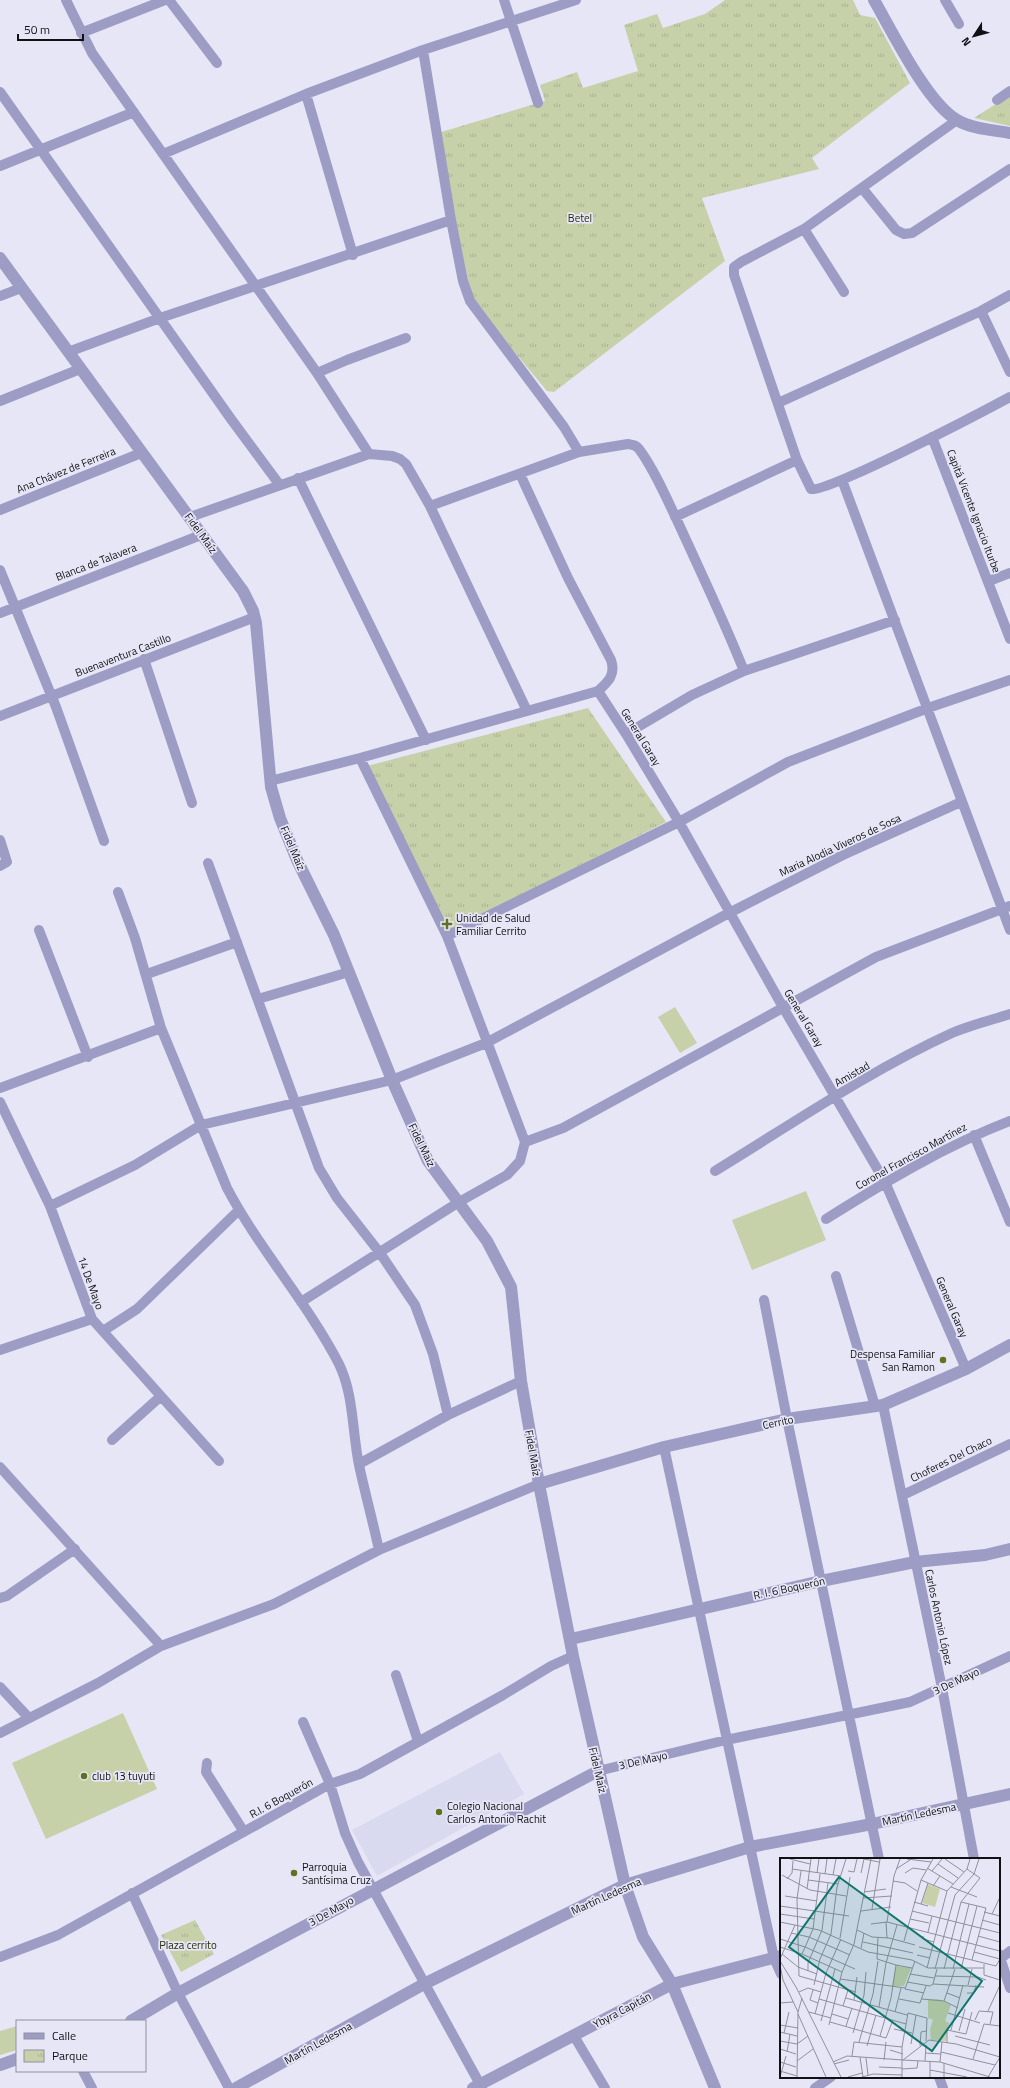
<svg xmlns="http://www.w3.org/2000/svg" width="1010" height="2088" viewBox="0 0 1010 2088" font-family="'Titillium Web',sans-serif">
  <style>
    .built { fill: #d9d9f0 }
    .park { fill: url(#park-tufts) }
    .garden { fill: #c6d1aa }
    .lines { fill: none; stroke-linecap: round; stroke-linejoin: round }
    .minor { stroke: #9d9cc4; stroke-width: 10 }
    .tertiary { stroke: #9d9cc4; stroke-width: 12 }
    .poi-dot { fill: #61721f; stroke: #e6e6f6; stroke-width: 1.5 }
    .labels { text-anchor: middle; stroke-width: 3.5; stroke-linejoin: round; paint-order: stroke }
    .park-label { font-size: 11px; fill: #252d07; stroke: #e6e6f6 }
    .street-label { font-size: 11px; fill: #101015; stroke: #e6e6f6 }
    .poi-label { font-size: 11px; fill: #101015; stroke: #e6e6f6; text-anchor: start }
    .inset-road { fill: none; stroke: #90909c; stroke-width: 1 }
    .view { fill: #0f766e; fill-opacity: 0.15; stroke: #0f766e; stroke-width: 2 }
    .inset-edge { fill: none; stroke: #101015; stroke-width: 2 }
  </style>
  <defs>
    <pattern id="park-tufts" width="24" height="20" patternUnits="userSpaceOnUse"><rect width="24" height="20" fill="#c6d1aa"/><path d="M3 7l-1-3M5 7V3M7 7l1-3M15 17l-1-3M17 17v-4M19 17l1-3" fill="none" stroke="#a9b291"/></pattern>
  </defs>
  <rect width="100%" height="100%" fill="#e6e6f6"/>
  <!-- built -->
  <path class="built" d="M500,1752L524,1794L377,1876L352,1830Z"/>
  <!-- park -->
  <path class="park" d="M725,0H853L860,15L875,18L910,83L812,158L819,169L702,198L725,261L554,392L547,391L472,301L438,133L545,101L540,85L577,72L583,88L638,71L624,25L657,14L663,28L705,14Z
    M1010,95V126L974,118Z
    M588,708L666,822L448,932L367,766Z
    M195,1920L214,1954L181,1972L161,1935Z"/>
  <!-- garden -->
  <path class="garden" d="M675,1007L697,1043L680,1053L658,1017Z
    M806,1191L826,1240L752,1270L732,1220Z
    M123,1713L157,1789L46,1839L12,1763Z
    M17,2026V2050L0,2055V2031Z"/>
  <g class="lines">
    <!-- minor -->
    <path class="minor" d="M66,0L92,53L317,373L369,454L190,517
      M169,0L217,63
      M504,0L538,103
      M945,0L959,24
      M81,33L165,0
      M0,92L231,419L279,484
      M306,94L353,255
      M997,100L1010,91
      M957,120L804,229L741,262L734,267V275L797,460L811,489C826,494 986,410 1010,397
      M163,154L306,94L423,50L576,0
      M0,166L134,112
      M862,188L896,230L904,234L912,233L1010,169
      M451,220L463,281L470,301L564,427L579,452
      M804,229L844,292
      M0,296L21,288
      M981,311L1010,372
      M68,352L160,318L451,220L423,50
      M317,373L347,360L406,338
      M0,401L80,369
      M778,403L981,311L1010,295
      M932,437L1010,639
      M369,454L392,456L400,459L406,464L430,506L527,711
      M298,478L426,740
      M842,480L1010,930
      M430,506L579,452L628,444C633,445 636,445 639,449C655,470 670,506 682,531C703,577 725,623 744,671
      M0,510L141,453
      M675,517L797,460
      M0,570L56,707L104,841
      M989,581L1010,573
      M0,613L201,535
      M144,659L192,803
      M598,691L626,734L679,822L784,1009L885,1182L966,1369
      M0,716L255,617
      M626,734L692,695L744,671L895,620
      M360,758L447,936
      M270,781L360,758L598,691C608,682 616,675 611,660L568,578L520,474
      M0,840L7,862L0,866
      M208,863L319,1168L337,1198L380,1253L415,1305L433,1354L448,1415
      M118,892L135,938L161,1028L227,1188C259,1249 307,1302 339,1364C354,1395 352,1431 359,1465C365,1493 373,1522 379,1550
      M39,930L88,1057
      M147,974L237,942
      M258,999L349,972
      M0,1088L161,1028
      M0,1102L50,1206L92,1319L219,1461
      M974,1135L1010,1222
      M525,1142L563,1128L876,957L1010,906
      M715,1171C792,1124 869,1071 952,1033C971,1025 991,1020 1010,1014
      M50,1206L135,1165L201,1125L392,1080L486,1043L729,913L843,855L961,802
      M826,1219C885,1182 945,1146 1010,1121
      M836,1276L875,1406
      M764,1300L787,1419L879,1859
      M301,1302L459,1202L507,1175L520,1161L525,1142L447,936L679,822L788,762L928,708L1010,680
      M103,1331L137,1309L239,1210
      M0,1350L92,1319
      M883,1405L942,1688L974,1859
      M112,1440L161,1396
      M664,1447C702,1617 736,1788 774,1958L781,1974
      M359,1464L448,1415L521,1381
      M0,1467L161,1646
      M903,1495L1010,1444
      M0,1598L7,1596L75,1549
      M396,1675L418,1741
      M0,1687L29,1718
      M303,1722L330,1784L345,1833L358,1862L482,2088
      M0,1733L98,1683L161,1646L274,1604L379,1550L539,1484
      M207,1763L206,1772L244,1832
      M598,1771L726,1740L910,1702L1010,1656
      M132,1893L178,1993L229,2088
      M999,1954L1010,1988
      M0,1957L58,1935L330,1784L360,1774L503,1695L551,1666L573,1656
      M999,1960L1010,1951
      M574,2036L605,2088
      M83,2071L92,2088
      M939,2077L943,2088
      M815,2088L831,2077"/>
    <!-- tertiary -->
    <path class="tertiary" d="M874,0C892,31 927,103 957,120C972,129 993,130 1010,133
      M0,258L243,591L253,611L256,623L271,787L280,818L297,860L334,935L392,1080L428,1161L487,1241L511,1287L521,1381L539,1484L573,1656L625,1885L643,1937L672,1984L715,2088
      M539,1484L664,1447L787,1419L883,1405L966,1369L1010,1345
      M571,1639L821,1581L915,1562L985,1555L1010,1549
      M131,2021L178,1993L598,1771
      M0,2065L17,2059
      M236,2088L424,1984L625,1885L750,1847L872,1824L1010,1794
      M473,2088L672,1984L781,1956"/>
  </g>
  <!-- markers -->
  <g class="poi-dot">
    <path d="M445 918h4v4h4v4h-4v4h-4v-4h-4v-4h4z"/>
    <circle cx="943" cy="1360" r="4"/>
    <circle cx="84" cy="1776" r="4"/>
    <circle cx="439" cy="1812" r="4"/>
    <circle cx="294" cy="1873" r="4"/>
  </g>
  <g class="labels">
    <!-- park labels -->
    <g class="park-label">
      <text x="580" y="222">Betel</text>
      <text x="188" y="1949">Plaza cerrito</text>
    </g>
    <!-- street labels -->
    <g class="street-label">
      <text transform="translate(66 470) rotate(-22)" y="4">Ana Chávez de Ferreira</text>
      <text transform="translate(974 511) rotate(69)" y="4">Capitá Vicente Ignacio Iturbe</text>
      <text transform="translate(201 533) rotate(54)" y="4">Fidel Maíz</text>
      <text transform="translate(96 562) rotate(-21)" y="4">Blanca de Talavera</text>
      <text transform="translate(123 655) rotate(-21)" y="4">Buenaventura Castillo</text>
      <text transform="translate(641 737) rotate(58)" y="4">General Garay</text>
      <text transform="translate(840 845) rotate(-25)" y="4">Maria Alodia Viveros de Sosa</text>
      <text transform="translate(293 848) rotate(67)" y="4">Fidel Maíz</text>
      <text transform="translate(804 1018) rotate(59)" y="4">General Garay</text>
      <text transform="translate(852 1074) rotate(-30)" y="4">Amistad</text>
      <text transform="translate(422 1145) rotate(64)" y="4">Fidel Maíz</text>
      <text transform="translate(911 1156) rotate(-29)" y="4">Coronel Francisco Martínez</text>
      <text transform="translate(91 1283) rotate(70)" y="4">14 De Mayo</text>
      <text transform="translate(952 1307) rotate(67)" y="4">General Garay</text>
      <text transform="translate(778 1422) rotate(-12)" y="4">Cerrito</text>
      <text transform="translate(533 1453) rotate(80)" y="4">Fidel Maíz</text>
      <text transform="translate(951 1459) rotate(-26)" y="4">Choferes Del Chaco</text>
      <text transform="translate(789 1588) rotate(-12)" y="4">R. I. 6 Boquerón</text>
      <text transform="translate(939 1617) rotate(78)" y="4">Carlos Antonio López</text>
      <text transform="translate(956 1681) rotate(-25)" y="4">3 De Mayo</text>
      <text transform="translate(643 1760) rotate(-13)" y="4">3 De Mayo</text>
      <text transform="translate(598 1770) rotate(77)" y="4">Fidel Maíz</text>
      <text transform="translate(281 1798) rotate(-29)" y="4">R.I. 6 Boquerón</text>
      <text transform="translate(919 1814) rotate(-12)" y="4">Martín Ledesma</text>
      <text transform="translate(606 1896) rotate(-24)" y="4">Martín Ledesma</text>
      <text transform="translate(331 1911) rotate(-29)" y="4">3 De Mayo</text>
      <text transform="translate(622 2010) rotate(-28)" y="4">Ybyra Capitán</text>
      <text transform="translate(318 2043) rotate(-29)" y="4">Martín Ledesma</text>
    </g>
    <!-- poi labels -->
    <g class="poi-label">
      <text x="456" y="922">Unidad de Salud<tspan x="456" dy="13">Familiar Cerrito</tspan></text>
      <text x="935" y="1358" text-anchor="end">Despensa Familiar<tspan x="935" dy="13">San Ramon</tspan></text>
      <text x="92" y="1780">club 13 tuyuti</text>
      <text x="447" y="1810">Colegio Nacional<tspan x="447" dy="13">Carlos Antonio Rachit</tspan></text>
      <text x="302" y="1871">Parroquia<tspan x="302" dy="13">Santísima Cruz</tspan></text>
    </g>
  </g>
  <!-- overview -->
  <g transform="translate(780 1858)">
    <rect width="220" height="220" fill="#e6e6f6"/>
    <path d="M148,26L160,31L155,49L142,45ZM116,108L131,110L124,128H112ZM158,141L171,147L165,163L169,165L166,183L151,182L150,171L153,162L148,160V142Z" fill="#c6d1aa"/>
    <path class="inset-road" d="M10,1L30,6M84,1L99,4M127,1L151,4M165,1L184,14M158,6L178,20M147,10L173,26M12,11L61,18M116,11L130,2M68,13L74,14L77,1M152,13L162,1M37,15L39,1M81,15L84,1M125,15L133,10L146,12M45,16L47,1M2,17L30,32L66,38M53,17L56,1M7,21L12,15L13,3M28,22L58,26M141,22L167,33M113,23L125,25L137,33M153,28L160,18M171,29L197,39M27,31L31,1M84,34L106,31M5,38L37,43M83,40L112,38M134,44L148,48M181,44L206,50L192,102M141,46L148,25M0,48L69,58M92,51L100,1M81,53L111,49M132,53L220,75M204,54L220,58M0,56L34,61M212,56L220,39M130,61L149,65M202,62L220,67M0,64L39,72L88,94L132,102L148,110H204M106,64L107,80M107,64L114,18L120,1M91,66L107,64L220,93M77,72L92,79L109,80L135,87M148,74L152,58M11,75L29,79L70,97M143,78V81L154,84M198,78L220,84M98,79L97,101L116,107L111,140L100,178M60,80L70,19M0,81L25,89L75,111M124,83L141,22L153,1M83,84L133,95M0,89L22,96L62,114M139,89L216,108L220,101M81,90L84,75M194,94L220,101M2,96L18,109L37,116M22,96L33,71L40,16M137,97L150,100M0,101L15,67M0,103L16,129L61,219M135,103L125,131L144,135M204,106V117L220,122M0,107L3,122L18,154M116,107L132,110M147,110L167,33L187,11L190,1M155,111L175,37L194,16L199,1M157,111L153,126L204,129M164,111L181,44L200,20L187,11M173,111L189,46M175,111L164,143L178,150M181,111L197,48M28,113V105L42,72L48,25M130,116L154,120M19,118L17,41L21,13M19,118L76,134M155,118L198,119L206,122M60,121L125,130M127,124L150,128L153,126M34,127L40,101L51,76L57,29L66,1M188,127L192,111M33,132L30,142L38,145M19,134L28,130L41,134M167,135L180,140M187,135H194L196,127M66,140L127,157M39,141L126,166M119,141L140,145L146,128M142,141L164,143M74,142L77,119M0,145L13,144M63,148L68,132M99,149L106,105L117,67M208,153L220,127M29,154L51,160M115,154L121,130M168,155L200,165M18,156L46,219M35,156L46,115L61,81M52,156L68,161M195,162L199,153L213,154L210,166M41,163L55,111M50,164L106,180M0,167L18,170M49,167L62,114L74,86L91,1M66,168L72,150M114,171L132,175M171,172L183,127M179,173L185,151M0,174L17,178M4,175L9,154M73,175L84,137L86,114M175,178L210,187M106,180L113,162M0,183L17,186L28,178M79,184L93,136L98,103M167,184V172L186,176L192,154M131,186L136,157M87,188L96,157M140,188L141,174L146,173M0,191L16,196M110,192L123,196M7,194L10,176M161,194L215,207M145,195L161,196M72,198L74,184L122,189M80,199L83,219M86,200L88,217M193,201L204,166L220,168M104,202L106,184M123,202L160,204L210,219M17,203L33,191M145,203L146,187M0,204L16,209M53,204L67,198L123,202L149,182L176,186L220,199M160,204L162,184M54,206L69,202M99,209L122,210M122,211L137,210L138,203M150,212L187,219M0,213L17,218M0,219L6,198M17,219L18,154L22,140M68,219L82,215M82,219L93,216L122,217M122,219V189L128,155L147,160L146,183M150,219V203M164,219V205M208,219L220,199"/>
    <path class="view" d="M59,19L202,123L152,193L9,89Z"/>
    <rect width="220" height="220" class="inset-edge"/>
  </g>
  <!-- legend -->
  <rect x="16" y="2020" width="130" height="52" fill="#e6e6f6" stroke="#90909c"/>
  <rect x="24" y="2033" width="20" height="6" fill="#9d9cc4" stroke="#90909c"/>
  <text x="52" y="2040" font-size="12" fill="#101015">Calle</text>
  <rect x="24" y="2050" width="20" height="12" fill="url(#park-tufts)" stroke="#90909c"/>
  <text x="52" y="2060" font-size="12" fill="#101015">Parque</text>
  <!-- north arrow -->
  <g transform="translate(974 36) rotate(234)" stroke="#e6e6f6" stroke-width="3" paint-order="stroke">
  <path d="M0-3L7 15L0 10L-7 15Z" fill="#101015"/>
  <text y="-6" font-size="11" font-weight="bold" text-anchor="middle" fill="#101015">N</text>
  </g>
  <!-- scale -->
  <path d="M18 34v6h65v-6" fill="none" stroke="#101015" stroke-width="2"/>
  <text x="24" y="34" font-size="12" fill="#101015" stroke="#e6e6f6" stroke-width="3" paint-order="stroke">50 m</text>
</svg>
